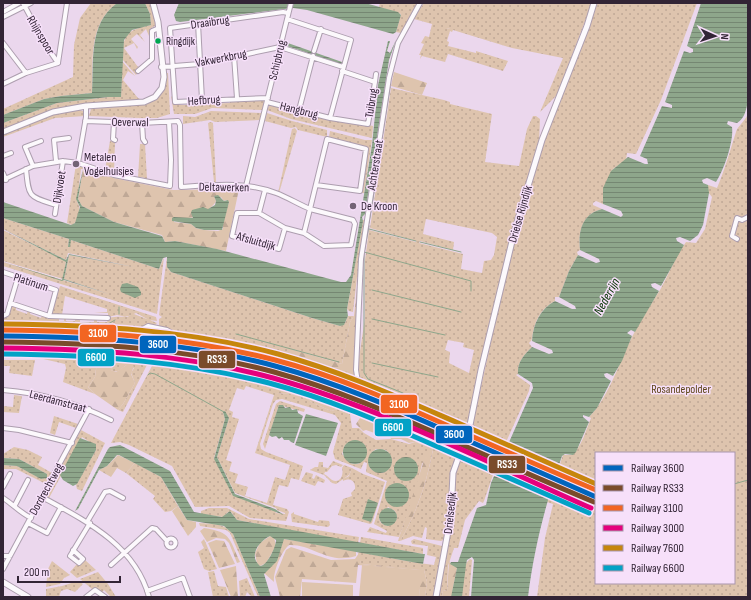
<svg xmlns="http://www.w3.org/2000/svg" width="751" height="600" viewBox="0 0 751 600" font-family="'Sofia Sans Condensed',sans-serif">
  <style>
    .green { fill: url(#green-dots); fill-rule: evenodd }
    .forest { fill: url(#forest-firs); fill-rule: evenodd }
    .pitch { fill: #dec4ae }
    .water { fill: url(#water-rules); fill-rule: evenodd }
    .pier { fill: #ebd7ed }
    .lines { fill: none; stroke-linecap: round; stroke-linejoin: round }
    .stream { stroke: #8ea68b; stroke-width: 1 }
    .minor-casing { stroke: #ad9eaf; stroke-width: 6 }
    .tertiary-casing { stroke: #ad9eaf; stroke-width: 7 }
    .minor { stroke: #fcf9fc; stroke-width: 4 }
    .tertiary { stroke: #fcf9fc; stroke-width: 5 }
    .rail-1-casing { stroke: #f7e0fa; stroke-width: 8 }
    .rail-2-casing { stroke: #f7e0fa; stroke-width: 8 }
    .rail-3-casing { stroke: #f7e0fa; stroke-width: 8 }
    .rail-4-casing { stroke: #f7e0fa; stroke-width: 8 }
    .rail-5-casing { stroke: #f7e0fa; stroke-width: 8 }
    .rail-6-casing { stroke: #f7e0fa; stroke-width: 8 }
    .rail-1 { stroke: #0065bd; stroke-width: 5 }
    .rail-2 { stroke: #7a4b2a; stroke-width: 5 }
    .rail-3 { stroke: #f26522; stroke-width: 5 }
    .rail-4 { stroke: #e5007d; stroke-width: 5 }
    .rail-5 { stroke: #c6860d; stroke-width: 5 }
    .rail-6 { stroke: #02a2c6; stroke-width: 5 }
    .bus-dot { fill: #00a651; stroke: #f7e0fa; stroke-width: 1.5 }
    .poi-dot { fill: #736375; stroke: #f7e0fa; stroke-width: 1.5 }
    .labels { text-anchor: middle; stroke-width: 3; stroke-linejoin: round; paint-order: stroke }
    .bus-label { font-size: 11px; fill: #322435; stroke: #f7e0fa; text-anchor: start }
    .street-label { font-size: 12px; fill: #322435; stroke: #f7e0fa }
    .poi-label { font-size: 12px; fill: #322435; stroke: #f7e0fa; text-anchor: start }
    .park-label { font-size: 12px; fill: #5d4619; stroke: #f7e0fa }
    .water-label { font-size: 13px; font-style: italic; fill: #063503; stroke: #f7e0fa }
    .line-badge { stroke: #f7e0fa; stroke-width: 1.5 }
    .badge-label { font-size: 11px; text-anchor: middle; font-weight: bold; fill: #fff }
  </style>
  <defs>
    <pattern id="green-dots" width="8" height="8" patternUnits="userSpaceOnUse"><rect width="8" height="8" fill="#dec4ae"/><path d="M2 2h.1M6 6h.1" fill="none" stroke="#bfa896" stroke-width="1.8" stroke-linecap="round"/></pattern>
    <pattern id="forest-firs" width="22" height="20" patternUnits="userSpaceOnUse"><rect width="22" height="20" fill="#dec4ae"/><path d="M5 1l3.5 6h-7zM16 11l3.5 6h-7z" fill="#bfa896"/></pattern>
    <pattern id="water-rules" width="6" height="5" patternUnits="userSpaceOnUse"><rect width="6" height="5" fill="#8ea68b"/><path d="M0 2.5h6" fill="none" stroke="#758772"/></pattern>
  </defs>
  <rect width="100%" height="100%" fill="#ebd7ed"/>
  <!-- green -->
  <path class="green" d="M91,3H117C88,24 93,62 92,93L61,96L44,99L3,115V109L73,77L74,45L80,18Z
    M145,3H151L156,25L150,29L149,36L146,29L140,35L145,42L137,34L131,39L138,47L137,49L134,43L124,48L138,67L147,61L136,75L122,59C123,34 127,30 151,25L150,14Z
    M380,3H419L401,33L396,32L401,14L379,7Z
    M422,3H423L420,9L424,3H592L557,95L540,112L563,58L512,48L453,30L452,32L450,31L447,41L449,42L448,46L476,53V51L508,61L503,71L448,54L445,62L422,56L420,59L421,55H419L424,44L421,43L425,36L429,37L432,24L450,29L414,19L418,12L410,25Z
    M596,3H697L661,100L636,154L627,153L626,160L613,169L603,204L596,201L593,203V205L602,209C582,214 578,232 580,250L577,252L578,255L569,271L559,297H555V301C543,307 536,318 533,332C532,337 533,340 529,343L532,347C524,355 517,362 518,374L516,375L530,385L529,391L498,460L484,501L483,503L479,501L465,520L458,548H454L448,566L447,591L443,590L442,597H438L455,474L466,446H468L472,438L470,437L509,259L522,211L543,143Z
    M122,61L135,76L128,71L123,80L138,98L142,100L62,108L3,129V123L57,103L108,97H121Z
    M166,73H168L170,114L157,118H140L89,116L91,109L143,104L156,97Z
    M391,88L444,100L450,102V104L492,114L485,162L519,166L527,129L533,116H536L540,119L539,144L505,258L467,426L370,388L360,383L357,371L365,318V260L369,230L416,242V241L370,228ZM426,219L492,233L497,237L494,255L491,260L484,261L482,273L461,269L463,254L419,243L420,241L453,250L454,242L423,234ZM448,340L464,343L463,347L474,350L469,373L449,363L450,352L445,350Z
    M171,96L180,105H199L198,102H207L208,104L230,103V100L242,99L243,102L265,99L263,110L212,108L195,114H174Z
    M270,104L373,126L372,138L291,119L267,110Z
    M79,110L83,111L85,116L55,118L3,137V133L50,115Z
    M211,111L262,113L261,120L215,122L210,120L183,124V116L195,117Z
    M267,113L292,121L327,130V137L298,130L296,127L291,128L265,121Z
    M748,114V597H537L545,538L553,504L547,502L563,455H572C582,446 586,430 591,418L589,417C607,399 618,367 628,345C637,326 649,307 660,290C669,274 675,257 686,242L696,243L705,229L712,197L708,192V185L717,188C725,169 730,151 736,132C737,127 745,121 748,114ZM596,453H734V583H596Z
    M211,122L213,123L216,182H214L208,123Z
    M295,128L297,131L279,193H278L292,129Z
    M330,131L365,140H372L364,193H361L368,148L329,137Z
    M110,141L115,142L114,172L105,170Z
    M140,144H145L147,179L142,177L138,178Z
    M76,164L172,187V189L113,178L87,169H81L77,202C82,208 79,221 72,225L67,223Z
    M3,218L69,239L68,248L71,240L159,269L164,257L157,314L3,266V262L109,294L64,279L69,255L134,267L68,253L66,260L3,229Z
    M363,220H365L359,277H357L353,312L349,311L347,309Z
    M3,230L66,261L63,279L3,261Z
    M167,257L168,258L167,267L171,272L312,318L340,326L345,323L348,316H354L350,322L342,364L292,349L287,357L175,333L167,328L159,326V319L162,317L159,315Z
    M60,286L156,317L157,321L149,320L136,313L127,317L117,315L108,317V313H94L107,312V309L65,296L62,315L51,314Z
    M12,306L16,307V310L27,314L28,310L31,311L30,314L41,318L42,315L51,319H59V321H64V319H66V321H75V319H80V322H94V319L97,320V322H107L109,318C120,315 123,319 134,314L157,323L155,325L150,324L140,329L3,325V317L9,316L8,315Z
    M3,327H59V334L3,333Z
    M60,327L115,328L141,331L148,327L156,329L155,336H158L159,334C234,341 309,362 377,397C388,402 402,407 412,415C367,396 322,378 275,364C234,352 191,345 149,339L150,331L149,339L60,334Z
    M61,342C144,344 226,354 305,379C359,397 411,420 463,442L456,458L445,539L441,541L426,539L427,528L425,527L422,538L413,536L400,541C417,513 427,481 433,450L422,464L416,490L399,537L367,532L370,527L386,533L387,531L374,524L387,481L366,472L367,463L364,462L361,469L335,459L333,452L341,423L335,415L282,399L276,400L273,404L260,444L261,449L266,452L303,466L299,480L291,478L288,487L279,485L273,505L287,509L289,512L286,521L250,518L229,506L195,507L172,466L129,445L120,442L111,443L153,364L154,357H151L123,412L118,410L123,404L135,383L131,373L134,368L126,365C121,369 118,374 111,370L112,362L117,361L104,358L96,369L95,377L88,387L95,394L63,382L66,368L65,364L39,358H3V355L60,356ZM282,385L366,411L400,426C405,434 416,431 422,438L427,437L431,440L433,448L415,442L409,444L391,439L376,440L364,433L359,428H352L350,414L338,409L331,411L311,402L306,398L290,394L276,393ZM246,386L274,395L255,453L290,465L285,480L275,477L267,503L245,496L248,487L235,483L238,474L229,471L232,462L226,460L239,419L232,417L233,412L229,410L237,388L244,390ZM223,412L229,418L217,457L235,493L276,508L277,510L285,513V514L276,513L275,510L233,495L214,458L225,419ZM364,444L366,450L364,460L358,464H352L342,454L345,445ZM376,449L386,450C395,458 393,469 382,473L372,470C366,463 368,454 376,449ZM388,507L395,511L397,517L394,523L387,526L381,523L379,519Z
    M3,360H35L32,376L9,373L10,366H3Z
    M14,395L22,396L19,413L3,412V406L13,407Z
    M280,401L305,409L304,412L279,405L265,449L263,444L276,404Z
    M54,416L78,424L76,428L59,422L55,435L50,433Z
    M81,430L105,443L82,491L77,489L76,485L96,450V446L82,437L49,498L45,495Z
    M14,447L28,450L42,457L38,465L52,473L46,484L16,469H3V465L17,466L42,479L47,474L19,459L3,458V454Z
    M333,461L343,465L341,467L336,465L332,466L327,472H325L324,474C328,476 329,478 332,480C340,484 344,475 342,468L344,465L352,468L349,475L336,484L332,483L324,475L310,470L315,467H318L319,462H323V467L328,468Z
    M135,463L161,477L178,506L171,511L165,512L153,499L155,496L126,473Z
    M352,468L363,474L385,482L372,523L370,524L338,515L343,499L352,496L351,493L355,489C356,481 350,477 343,481V479L349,476Z
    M306,472L313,474L312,478L314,479L316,475L325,480L324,483L318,481L315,486L301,481Z
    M209,508H227L249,519L359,537L358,543L237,520L231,512H228L223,517L201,514V511Z
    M294,512V514L318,522L319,520L329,521L330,525L328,527L292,522L291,514Z
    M199,523C212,524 225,523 233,534L260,597H258L230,533L226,530L200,526Z
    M361,537L423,548V554L360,543Z
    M204,539L217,569L209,571L204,569L198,552L204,548L201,542Z
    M414,539L442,546L443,549L435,597H425L427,582L424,570L361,564L358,553L360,552C385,557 409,562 434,565L436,557L427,555L428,546L412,544L411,541Z
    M470,559L472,560L469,597H449L467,562Z
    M85,560L96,570L77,578L70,572L77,564L80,565Z
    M52,561L70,575L64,578L60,584L46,587L48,569Z
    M214,571L218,586L226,587L229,597H213L208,572Z
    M98,572L108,584L116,597H111L104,590L102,593L97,589H92L80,579Z
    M247,578L255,597H252L247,592L245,597H240L239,581Z
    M78,581L83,584L75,592L67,589L61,591L59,597H46V589L62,586Z"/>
  <!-- forest -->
  <path class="forest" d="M394,72L427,83L422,95L391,86Z
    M83,169H87L113,178L173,190L239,189L226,251L175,241L165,242L162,235L114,222L82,206L78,199ZM214,196L221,197L224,201L226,200L229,202L223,221V229L218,231L204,230L196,228L191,224L174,222V217C179,218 185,219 190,218C198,217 213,208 216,201Z
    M358,279L354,379L350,380L309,364L287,357L291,349L342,364L350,322L354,316Z
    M126,356L112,362L111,370L116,372L128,364L134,366L131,374L135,383L123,404L118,410L95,394L88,387L95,377L97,363L104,358Z
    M278,385H282L323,398L330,399L366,411L400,426C405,434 416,431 422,438C427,437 435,439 438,444L433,448L415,442L409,443L401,439H391L389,435L383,436L366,430L363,431L356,424L360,418L338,409L331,411L311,402L306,398L290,394L275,393Z
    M476,424L479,425C483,436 479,451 468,457L465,454L474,437Z
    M428,448L433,449C427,481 417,513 400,541H398Z
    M118,455L135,463L126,473L117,468L111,477L99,470L107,466Z
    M178,506L187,520L196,522V527L188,536L172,511Z
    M204,528C232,532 229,539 240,562L237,563L229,543L225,539L216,538L207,542L200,531Z
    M270,536L274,537L276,546L266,563L260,566L257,564L255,553L260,543Z
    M284,539L356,551V556C328,565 313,544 289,545C281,552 273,572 274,582L264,573Z
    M216,540L224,541L235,564L219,568L208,543Z
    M291,547L331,560L355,559L359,553L361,564L421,569L424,570L427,582L425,597H419L421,570L358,565L356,583L302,579L300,597H280L275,577L286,550Z
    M449,562L456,566L457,569L451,597H442L443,590L447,591Z
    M236,566L238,597H231L220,570Z"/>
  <!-- pitch -->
  <path class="pitch" d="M362,565L422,570L419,597H359Z
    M302,582L353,585V597H302Z"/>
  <!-- water -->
  <path class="water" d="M117,3H145L150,14L151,25L132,30L124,40L121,97H108L57,103L3,123V115L44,99L61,96L92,93C94,62 88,24 117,3Z
    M179,3H365L398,12L401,15L396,32L393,34L307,10L293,8L180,22L176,21L174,15Z
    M701,3H748V101C746,110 745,118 737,123L728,121L727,124L732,127C734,141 724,170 716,182L707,178L702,180L703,183L708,185L709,193L703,225L698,235L690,241L680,237L676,238L677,241L684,245L661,286L655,283L651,284L652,287L659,291L635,332L631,330L627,333L632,336L622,361L613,376L607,373L604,374L605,377L611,381L597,408L589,417L583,415V417L589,422L576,452L573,455L565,454L562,456C546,502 534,548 528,597H471L474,560L472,557L467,560L466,565L462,597H451L457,568L450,564L451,562H458L477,508L486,505L491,483L533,388L532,383L518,374C517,362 524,355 532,347L549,354L553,353L552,350L532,341C533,324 540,309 555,301L572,309H576L575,306L559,297L569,271L578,255L596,263L600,262L599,259L580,250C578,231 582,214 602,209L621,217L623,215L621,211L603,204V188L611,171L628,157L645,164H648L647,159L640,156L662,106L672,108V105L665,102L684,51L690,53L693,52V49L687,46Z
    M396,40L389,60L365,214L362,217L363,221L347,309L348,316L344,325L340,326L312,318L171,272L167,267V257L163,258L159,269L71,240L70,247H68L69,239L3,218V202L71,225L75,223L80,207L76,199L83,169L78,199L82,206L114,222L162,236L165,242L175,241L217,249L341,282H346L351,275L372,145L378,85L388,41H390L387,51L390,53Z
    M285,42L342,62L341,64L284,45Z
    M218,195L224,201L228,200L229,202L222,230H204L196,228L191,224L172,221V218L174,217L193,218L191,213L192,210L203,207L208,209L215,205L216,201L214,196Z
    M3,229L66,260L69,254L134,267L69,255L64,279L109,294L64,280L62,281L3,262L62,280L66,262Z
    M127,283L138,287L141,292V295L135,298L121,292L120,289L122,284Z
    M279,405H283L285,408L290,407L292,410L297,409L298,413L303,416L294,443L291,442L289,440H284L282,437L279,439L276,436L272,437L269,435Z
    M225,411L229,418L217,457L235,494L275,509L284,515L233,496L214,459L225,419L223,412Z
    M306,414L338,423L326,456L295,445Z
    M80,438L96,444V450L77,484L73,486L63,480L60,475Z
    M343 452a12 12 0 1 1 24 0a12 12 0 1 1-24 0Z
    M120,445L170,471L194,512L222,517L230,511L237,520L423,554H425L423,564L284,539L277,561L264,574L271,597H260L233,534L224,526L187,520L161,477L119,455H117L107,466L99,470L78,509L75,511L108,449L110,447ZM270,536L276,540C276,547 267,566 260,566C248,556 259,541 270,536Z
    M368 461a12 12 0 1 1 24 0a12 12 0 1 1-24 0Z
    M394 469a12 12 0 1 1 24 0a12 12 0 1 1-24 0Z
    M3,458L19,459L47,474V478L41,479L17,466L3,465Z
    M385 495a12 12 0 1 1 24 0a12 12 0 1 1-24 0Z
    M368,499L378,503L371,522L362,519Z
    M379 517a9 9 0 1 1 18 0a9 9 0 1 1-18 0Z"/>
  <!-- pier -->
  <path class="pier" d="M502,453L556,477L554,483L500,459Z"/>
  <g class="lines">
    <!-- stream -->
    <path class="stream" d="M382,138L390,87
      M381,152L382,144
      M369,223L380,155
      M369,226L364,253V373L368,379L403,393
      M369,229L416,241
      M420,242L461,252
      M364,252L471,281V291
      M372,290L461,312
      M119,314V307
      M372,319L445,335
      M59,322L108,324L115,320
      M236,334L339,362
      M372,363L438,377
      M148,375L150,373L155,374L224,412
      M734,484L748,480"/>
    <defs>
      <path id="minor" d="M23,3L45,44L58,63
        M420,3L398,43L389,78L361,259L356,370L358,382L363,386L417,405L450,420L469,431
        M3,12L19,3
        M3,17L31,3
        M287,19L351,40L330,118
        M198,23L202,100
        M3,43L26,73
        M314,51L321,29
        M234,56L237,98
        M161,67L200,64L280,47L343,67
        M138,71L152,59V31L159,28
        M375,82L376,74
        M3,84L26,73L58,63L67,3
        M268,98L175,102L170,28L283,12L288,13
        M267,102L330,118L368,124L375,82L342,71
        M299,110L313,56
        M85,121L142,123L178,121L180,125L181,187C213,185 245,181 276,193C287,197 298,204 310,209L327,139L366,149L360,191L316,185
        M114,122L113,139L115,140
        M142,123L143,139L145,142
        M3,156L11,153
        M56,161L54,140L69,138
        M78,163L86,117V106
        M33,166L25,147L41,141
        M26,169C29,198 28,196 56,205
        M3,173L6,180
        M3,180L33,166L63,161L78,163L114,175L170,186L171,160L169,122
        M246,186L291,3
        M259,213L265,190
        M55,214L63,161
        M285,228L279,249L232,236L237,213H259L285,228L304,233L324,246L351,245L355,224L353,220L310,209L304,233
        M737,239L732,236L737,218L742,220L748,217
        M3,272L56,290L49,316
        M10,303L49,316L108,318
        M3,316L7,314L18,277
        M3,326L113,327L141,330L148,326L167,330L174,334C235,343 294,358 351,382H358
        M3,390C41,393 77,403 111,420
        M3,428L19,430L72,443
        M3,487L10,474
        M42,497C86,521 135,545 149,597
        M3,498C14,505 19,512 31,518
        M15,505L28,480
        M87,522L105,492L110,491L123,498
        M28,523L47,533L61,507
        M166.5 543a4.5 4.5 0 1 1 9 0a4.5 4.5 0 1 1-9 0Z
        M73,550L83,559L79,563L70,556L90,523
        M3,556H10
        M111,565L152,528L156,529L167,541
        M3,569L89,409
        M147,591L183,578L190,597
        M86,597L95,590L105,597"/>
      <path id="tertiary" d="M3,132L53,112L86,106L144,102L155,97L162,88L164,77L158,22L153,3
        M3,582L28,597
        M436,597L451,515L453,473L470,425L481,370L515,229L542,140L587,26L594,3"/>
    </defs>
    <!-- minor casing -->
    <use href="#minor" class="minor-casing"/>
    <!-- tertiary casing -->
    <use href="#tertiary" class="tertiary-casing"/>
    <!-- minor -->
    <use href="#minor" class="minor"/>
    <!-- tertiary -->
    <use href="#tertiary" class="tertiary"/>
    <defs>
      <path id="rail-1" d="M3,336C95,337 187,342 275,366C337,383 395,408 453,434C501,455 548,476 596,497"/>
      <path id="rail-2" d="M3,342C94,343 186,348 274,372C335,389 393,414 451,440C499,461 546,482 594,502"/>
      <path id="rail-3" d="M3,330C95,331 186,337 275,360C337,376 395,402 453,428C501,449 548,470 596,490"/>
      <path id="rail-4" d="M3,348C94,349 185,354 273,378C382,408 488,463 591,508"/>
      <path id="rail-5" d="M3,324C96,325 189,330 278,354C340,371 398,397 456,422C503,443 549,463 596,484"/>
      <path id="rail-6" d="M3,354C93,355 182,361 269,383C330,399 388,425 445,450C493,471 541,492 589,513"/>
    </defs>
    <!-- rail-1 casing -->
    <use href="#rail-1" class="rail-1-casing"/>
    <!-- rail-2 casing -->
    <use href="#rail-2" class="rail-2-casing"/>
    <!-- rail-3 casing -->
    <use href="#rail-3" class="rail-3-casing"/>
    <!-- rail-4 casing -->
    <use href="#rail-4" class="rail-4-casing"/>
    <!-- rail-5 casing -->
    <use href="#rail-5" class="rail-5-casing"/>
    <!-- rail-6 casing -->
    <use href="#rail-6" class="rail-6-casing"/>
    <!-- rail-1 -->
    <use href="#rail-1" class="rail-1"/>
    <!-- rail-2 -->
    <use href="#rail-2" class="rail-2"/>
    <!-- rail-3 -->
    <use href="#rail-3" class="rail-3"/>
    <!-- rail-4 -->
    <use href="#rail-4" class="rail-4"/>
    <!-- rail-5 -->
    <use href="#rail-5" class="rail-5"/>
    <!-- rail-6 -->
    <use href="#rail-6" class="rail-6"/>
  </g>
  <!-- markers -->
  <circle class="bus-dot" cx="158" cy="41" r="3.5"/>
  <g class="poi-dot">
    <circle cx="76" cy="164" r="4"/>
    <circle cx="353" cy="206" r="4"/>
  </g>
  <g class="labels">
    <!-- bus labels -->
    <g class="bus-label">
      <text x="166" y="45">Ringdijk</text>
    </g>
    <!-- street labels -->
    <g class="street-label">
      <text transform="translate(210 22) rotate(-8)" y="4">Draaibrug</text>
      <text transform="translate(41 35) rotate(59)" y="4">Rhijnspoor</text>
      <text transform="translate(221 58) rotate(-11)" y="4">Vakwerkbrug</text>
      <text transform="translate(277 60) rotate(-77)" y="4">Schipbrug</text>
      <text transform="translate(204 100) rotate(-4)" y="4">Hefbrug</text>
      <text transform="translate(371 103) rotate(-81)" y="4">Tuibrug</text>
      <text transform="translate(299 110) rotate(14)" y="4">Hangbrug</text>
      <text transform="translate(130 122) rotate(1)" y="4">Oeverwal</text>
      <text transform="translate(375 165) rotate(-81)" y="4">Achterstraat</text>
      <text transform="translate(59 187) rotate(-81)" y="4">Dijkvoet</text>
      <text transform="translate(224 187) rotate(1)" y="4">Deltawerken</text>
      <text transform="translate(520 214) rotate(-74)" y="4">Drielse Rijndijk</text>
      <text transform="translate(256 241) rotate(16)" y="4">Afsluitdijk</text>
      <text transform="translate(31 282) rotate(18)" y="4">Platinum</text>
      <text transform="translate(58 401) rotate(15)" y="4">Leerdamstraat</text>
      <text transform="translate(46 489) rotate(-61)" y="4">Dordrechtweg</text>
      <text transform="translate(450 513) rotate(-84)" y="4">Drielsedijk</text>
    </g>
    <!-- poi labels -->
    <g class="poi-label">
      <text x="84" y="161">Metalen<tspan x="84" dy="14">Vogelhuisjes</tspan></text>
      <text x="361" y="210">De Kroon</text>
    </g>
    <!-- park labels -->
    <g class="park-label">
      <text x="681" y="393">Rosandepolder</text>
    </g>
    <!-- water labels -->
    <g class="water-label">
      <text transform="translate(606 296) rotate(-61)" y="5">Nederrijn</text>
    </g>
  </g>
  <g class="line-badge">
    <rect x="79" y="324" width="38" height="19" rx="4" fill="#f26522"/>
    <rect x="139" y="335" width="38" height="19" rx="4" fill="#0065bd"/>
    <rect x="77" y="348" width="38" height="19" rx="4" fill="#02a2c6"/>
    <rect x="198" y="350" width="38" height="19" rx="4" fill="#7a4b2a"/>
    <rect x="380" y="394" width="38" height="20" rx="4" fill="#f26522"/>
    <rect x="374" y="418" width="38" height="19" rx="4" fill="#02a2c6"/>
    <rect x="435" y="425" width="38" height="19" rx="4" fill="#0065bd"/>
    <rect x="488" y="455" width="38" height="19" rx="4" fill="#7a4b2a"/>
  </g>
  <g class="badge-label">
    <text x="98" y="337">3100</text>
    <text x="158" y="348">3600</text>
    <text x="96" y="361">6600</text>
    <text x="217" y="363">RS33</text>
    <text x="399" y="408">3100</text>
    <text x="393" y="431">6600</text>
    <text x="454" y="438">3600</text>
    <text x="507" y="468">RS33</text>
  </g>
  <!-- border -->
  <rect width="751" height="600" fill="none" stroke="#322435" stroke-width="8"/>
  <!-- legend -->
  <rect x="595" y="452" width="140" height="132" fill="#f7e0fa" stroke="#a895ab"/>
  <rect x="603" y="465" width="20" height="6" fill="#0065bd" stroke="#a895ab"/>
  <text x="631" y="472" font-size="12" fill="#322435">Railway 3600</text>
  <rect x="603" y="485" width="20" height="6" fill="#7a4b2a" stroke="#a895ab"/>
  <text x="631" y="492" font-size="12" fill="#322435">Railway RS33</text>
  <rect x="603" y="505" width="20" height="6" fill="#f26522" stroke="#a895ab"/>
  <text x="631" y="512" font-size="12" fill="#322435">Railway 3100</text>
  <rect x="603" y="525" width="20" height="6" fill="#e5007d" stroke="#a895ab"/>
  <text x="631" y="532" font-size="12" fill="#322435">Railway 3000</text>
  <rect x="603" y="545" width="20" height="6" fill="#c6860d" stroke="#a895ab"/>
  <text x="631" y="552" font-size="12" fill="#322435">Railway 7600</text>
  <rect x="603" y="565" width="20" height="6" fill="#02a2c6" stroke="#a895ab"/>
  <text x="631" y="572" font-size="12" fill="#322435">Railway 6600</text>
  <!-- north arrow -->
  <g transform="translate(715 36) rotate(93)" stroke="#f7e0fa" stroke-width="3" paint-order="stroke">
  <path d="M0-3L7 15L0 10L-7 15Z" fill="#322435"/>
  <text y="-6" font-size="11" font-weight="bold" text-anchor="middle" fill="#322435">N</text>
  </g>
  <!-- scale -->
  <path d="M18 576v6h102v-6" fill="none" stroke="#322435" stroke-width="2"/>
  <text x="24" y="576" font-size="12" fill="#322435" stroke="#f7e0fa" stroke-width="3" paint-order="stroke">200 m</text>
</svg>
